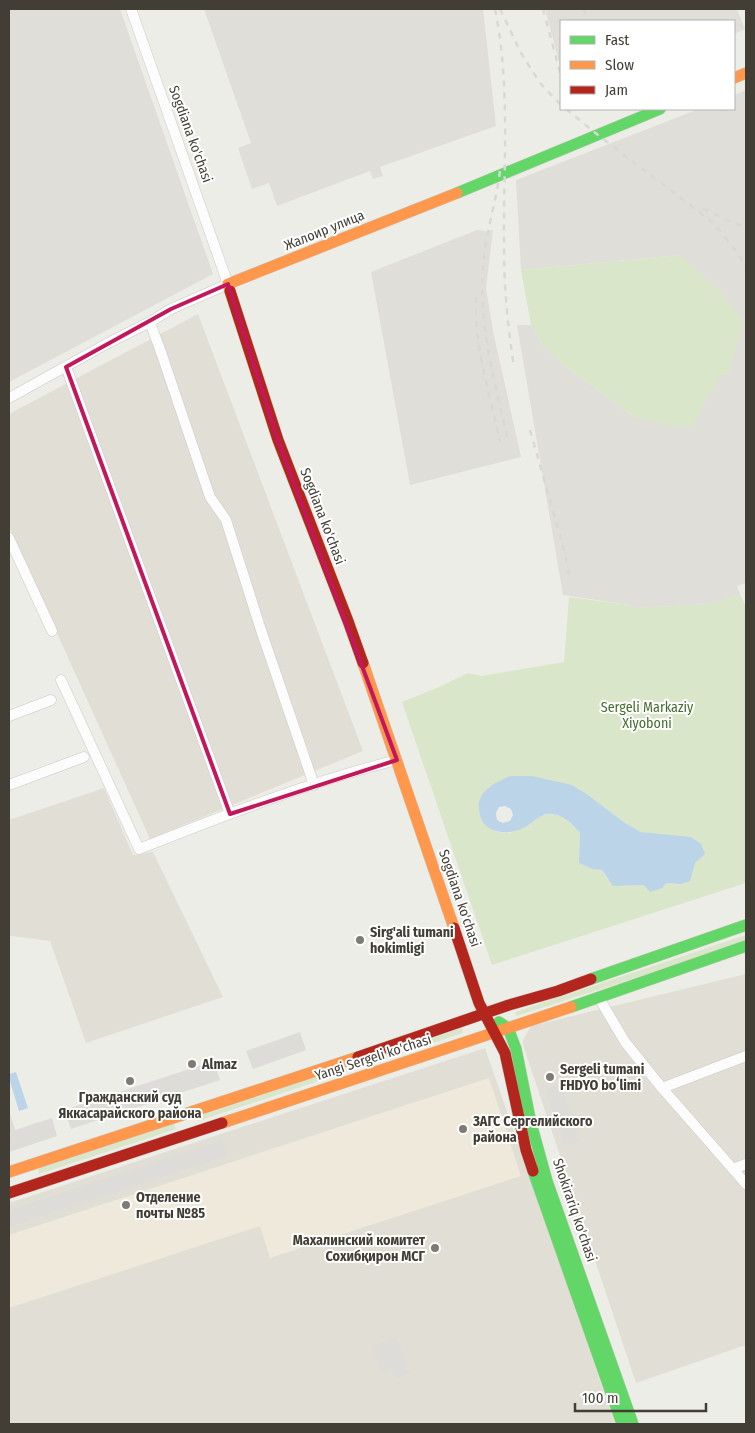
<svg xmlns="http://www.w3.org/2000/svg" width="755" height="1433" viewBox="0 0 755 1433" font-family="'Fira Sans Condensed',sans-serif">
  <style>
    .residential { fill: #e1dfd5 }
    .commercial { fill: #efe9db }
    .industrial { fill: #e0ded9 }
    .green { fill: #d9e6ca; fill-rule: evenodd }
    .parking { fill: #dddcd8 }
    .water { fill: #bbd4e8; fill-rule: evenodd }
    .lines { fill: none; stroke-linecap: round; stroke-linejoin: round }
    .street-casing { stroke: #cac9c4; stroke-width: 11 }
    .fast-casing { stroke: #cccabf; stroke-width: 12 }
    .slow-casing { stroke: #cccabf; stroke-width: 12 }
    .jam-casing { stroke: #cccabf; stroke-width: 12 }
    .street { stroke: #fcfcfc; stroke-width: 10 }
    .fast { stroke: #63d668; stroke-width: 11 }
    .slow { stroke: #ff974d; stroke-width: 11 }
    .jam { stroke: #b3261e; stroke-width: 11 }
    .rail { stroke: #d8d8d7; stroke-width: 2.5; stroke-dasharray: 6 6; stroke-linecap: butt }
    .marked { fill: none; stroke: #c2185b; stroke-width: 4; stroke-linejoin: round }
    .poi-dot { fill: #7e7b74; stroke: #fff; stroke-width: 2 }
    .labels { text-anchor: middle; stroke-width: 4; stroke-linejoin: round; paint-order: stroke }
    .street-label { font-size: 14px; fill: #423e35; stroke: #fff }
    .park-label { font-size: 14px; fill: #436d2f; stroke: #fff }
    .poi-label { font-size: 14px; font-weight: bold; fill: #423e35; stroke: #fff; text-anchor: start }
  </style>
  <rect width="100%" height="100%" fill="#edede8"/>
  <!-- residential -->
  <path class="residential" d="M198,314L363,751L150,839L9,527V414Z
    M104,788L133,855L153,852L223,997L86,1043L50,941L12,936H9V820Z
    M746,974V1345L636,1383L523,1045V1040L531,1026Z
    M485,1048L615,1424H9V1203Z"/>
  <!-- commercial -->
  <path class="commercial" d="M489,1078L521,1176L270,1258L260,1226L9,1308V1235Z"/>
  <!-- industrial -->
  <path class="industrial" d="M9,9H120L213,274L9,382Z
    M204,9H483L496,126L380,167L383,176L373,179L370,171L277,206L269,183L252,189L238,148L251,143Z
    M545,9H737L745,29L734,34V21H561V69Z
    M746,90V583L737,586L740,594L712,604L634,608L630,605L563,595L517,325H531L542,344L565,366L634,417L720,375L729,373L731,363L680,255L521,270L516,180L699,109H734V95Z
    M477,230L487,231L493,230L486,288L493,331L521,457L410,485L371,272Z"/>
  <!-- green -->
  <path class="green" d="M680,255L719,290L743,322L731,363L729,373L720,375L692,427L666,425L634,417L565,366L542,344L531,325L521,270Z
    M740,594L746,607V883L492,965L402,702L439,687L468,673L481,676L564,662L569,597L630,605L634,608L712,604ZM572,785L588,795L625,823L641,832L662,835L704,854L695,863L681,884L666,883L625,886L607,879L602,870L592,869L579,863L580,833L564,817L551,814L542,815L533,822L510,833L497,832L489,786Z
    M746,935V941L717,952L516,1016L515,1012Z
    M462,1028L463,1033L198,1121L197,1117Z
    M174,1124L176,1129L39,1174L38,1169Z"/>
  <!-- parking -->
  <path class="parking" d="M300,1032L306,1050L253,1069L246,1051Z
    M214,1061L220,1080L71,1129L64,1110Z
    M560,1084L581,1141L565,1146L545,1089Z
    M9,1110L15,1130L52,1118L57,1136L9,1152Z
    M222,1140L227,1156L9,1227V1210Z
    M397,1337L410,1373L396,1379L392,1368L381,1372L372,1346Z"/>
  <!-- water -->
  <path class="water" d="M510,776H532L572,785L588,795L625,823L641,832L691,837L701,844L705,854L695,863L690,881L681,884L666,883L662,888L650,892L644,885L613,886L602,870L592,869L579,863L580,833C572,824 564,815 552,814C544,813 540,817 534,821C521,831 506,836 491,829C484,825 481,821 480,814C478,807 478,801 482,795C490,784 498,782 510,776ZM505,806L511,809L513,815L510,821L503,823L497,820L496,813L499,807Z
    M16,1072L28,1108L19,1111L9,1078V1074Z"/>
  <g class="lines">
    <defs>
      <path id="street" d="M150,322L162,355L210,497L226,520L261,630L314,785
        M66,367L230,814
        M9,398L110,342L150,322L171,309L228,284L131,9
        M9,538L52,631
        M61,680L139,849C223,816 309,782 397,760
        M9,716L51,700
        M9,785L84,757
        M599,998L625,1042L662,1088L746,1184
        M662,1088L746,1056
        M733,1169L746,1164"/>
      <path id="fast" d="M457,193L660,109
        M591,979L746,925
        M571,1007L746,946
        M499,1022L508,1028L516,1049L531,1123L547,1181L633,1424
        M533,1171L622,1424"/>
      <path id="slow" d="M734,78L746,73
        M230,291L228,284L457,193
        M363,663L454,928
        M222,1123L571,1007
        M9,1172L358,1057"/>
      <path id="jam" d="M230,291L278,440L348,621L363,663
        M454,928L479,1003L505,1053L526,1150L533,1171
        M358,1057L509,1005L558,991L591,979
        M9,1193L222,1123"/>
    </defs>
    <!-- street casing -->
    <use href="#street" class="street-casing"/>
    <!-- fast casing -->
    <use href="#fast" class="fast-casing"/>
    <!-- slow casing -->
    <use href="#slow" class="slow-casing"/>
    <!-- jam casing -->
    <use href="#jam" class="jam-casing"/>
    <!-- street -->
    <use href="#street" class="street"/>
    <!-- fast -->
    <use href="#fast" class="fast"/>
    <!-- slow -->
    <use href="#slow" class="slow"/>
    <!-- jam -->
    <use href="#jam" class="jam"/>
    <!-- rail -->
    <path class="rail" d="M495,9C511,88 503,169 504,249C504,289 508,329 514,367
      M500,9L521,53L540,83L561,105
      M543,9L561,76
      M584,9L588,21
      M566,109L598,135L711,221C724,236 737,250 746,267
      M500,171C496,203 485,235 483,268C478,326 496,385 508,441
      M703,209L746,228
      M476,297C474,346 490,395 500,442
      M530,430L564,550L569,574"/>
  </g>
  <!-- marked area -->
  <path class="marked" d="M228,284L278,440L397,760L230,814L66,367L171,309Z"/>
  <!-- markers -->
  <g class="poi-dot">
    <circle cx="360" cy="940" r="5"/>
    <circle cx="192" cy="1064" r="5"/>
    <circle cx="550" cy="1077" r="5"/>
    <circle cx="130" cy="1081" r="5"/>
    <circle cx="463" cy="1129" r="5"/>
    <circle cx="126" cy="1205" r="5"/>
    <circle cx="435" cy="1248" r="5"/>
  </g>
  <g class="labels">
    <!-- street labels -->
    <g class="street-label">
      <text transform="translate(191 134) rotate(70)" y="5">Sogdiana ko'chasi</text>
      <text transform="translate(324 230) rotate(-22)" y="5">Жалоир улица</text>
      <text transform="translate(323 516) rotate(69)" y="5">Sogdiana ko'chasi</text>
      <text transform="translate(460 898) rotate(71)" y="5">Sogdiana ko'chasi</text>
      <text transform="translate(373 1057) rotate(-18)" y="5">Yangi Sergeli ko'chasi</text>
      <text transform="translate(575 1210) rotate(71)" y="5">Shokirariq ko'chasi</text>
    </g>
    <!-- park labels -->
    <g class="park-label">
      <text x="647" y="712">Sergeli Markaziy<tspan x="647" dy="16">Xiyoboni</tspan></text>
    </g>
    <!-- poi labels -->
    <g class="poi-label">
      <text x="370" y="937">Sirg'ali tumani<tspan x="370" dy="16">hokimligi</tspan></text>
      <text x="202" y="1069">Almaz</text>
      <text x="560" y="1074">Sergeli tumani<tspan x="560" dy="16">FHDYO boʻlimi</tspan></text>
      <text x="130" y="1102" text-anchor="middle">Гражданский суд<tspan x="130" dy="16">Яккасарайского района</tspan></text>
      <text x="473" y="1126">ЗАГС Сергелийского<tspan x="473" dy="16">района</tspan></text>
      <text x="136" y="1202">Отделение<tspan x="136" dy="16">почты №85</tspan></text>
      <text x="425" y="1245" text-anchor="end">Махалинский комитет<tspan x="425" dy="16">Сохибқирон МСГ</tspan></text>
    </g>
  </g>
  <!-- border -->
  <rect width="755" height="1433" fill="none" stroke="#423e35" stroke-width="20"/>
  <!-- legend -->
  <rect x="560" y="20" width="175" height="90" fill="#ffffff" stroke="#b3b2ae"/>
  <rect x="570" y="36" width="25" height="8" fill="#63d668" stroke="#b3b2ae"/>
  <text x="605" y="45" font-size="15" fill="#423e35">Fast</text>
  <rect x="570" y="61" width="25" height="8" fill="#ff974d" stroke="#b3b2ae"/>
  <text x="605" y="70" font-size="15" fill="#423e35">Slow</text>
  <rect x="570" y="86" width="25" height="8" fill="#b3261e" stroke="#b3b2ae"/>
  <text x="605" y="95" font-size="15" fill="#423e35">Jam</text>
  <!-- scale -->
  <path d="M575 1403v8h131v-8" fill="none" stroke="#423e35" stroke-width="2.5"/>
  <text x="582" y="1403" font-size="15" fill="#423e35" stroke="#ffffff" stroke-width="4" paint-order="stroke">100 m</text>
</svg>
